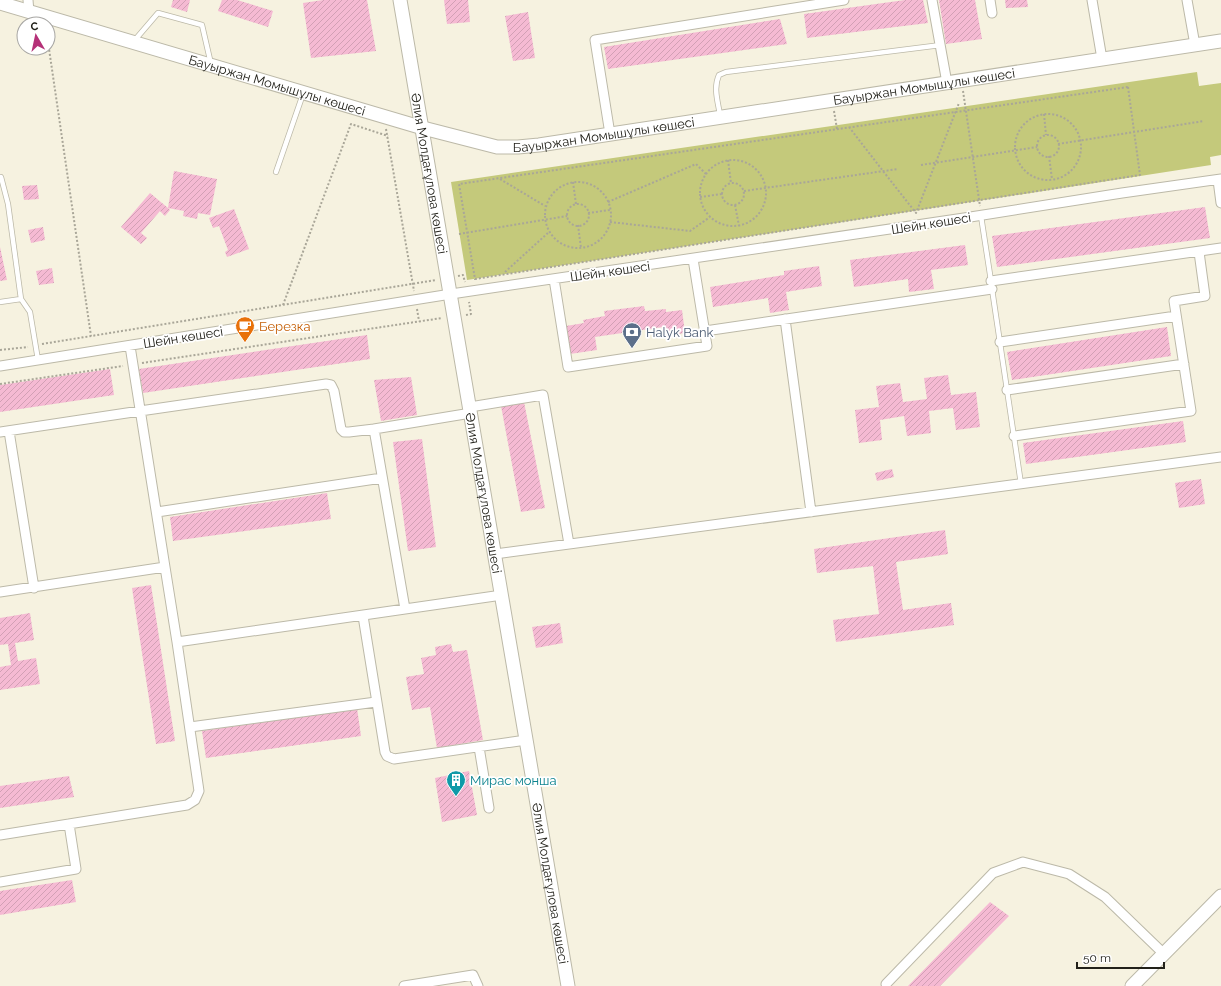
<svg xmlns="http://www.w3.org/2000/svg" width="1221" height="986" viewBox="0 0 1221 986" font-family="Raleway,sans-serif">
  <style>
    .green { fill: #c4c97b }
    .building { fill: url(#building-hatch) }
    .lines { fill: none; stroke-linecap: round; stroke-linejoin: round }
    .lane-casing { stroke: #bcb9a8; stroke-width: 6 }
    .street-casing { stroke: #bcb9a8; stroke-width: 11 }
    .secondary-casing { stroke: #bcb9a8; stroke-width: 15 }
    .path { stroke: #a9a698; stroke-width: 2; stroke-dasharray: 2 2; stroke-linecap: butt }
    .lane { stroke: #fff; stroke-width: 4.5 }
    .street { stroke: #fff; stroke-width: 9 }
    .secondary { stroke: #fff; stroke-width: 13 }
    .labels { text-anchor: middle; stroke-width: 3.5; stroke-linejoin: round; paint-order: stroke }
    .street-label { font-size: 13px; fill: #22211a; stroke: #fff }
    .food-label { font-size: 13px; fill: #c56008; stroke: #fff; text-anchor: start }
    .service-label { font-size: 13px; fill: #4e5e75; stroke: #fff; text-anchor: start }
    .culture-label { font-size: 13px; fill: #0d838f; stroke: #fff; text-anchor: start }
  </style>
  <defs>
    <pattern id="building-hatch" width="6" height="6" patternUnits="userSpaceOnUse"><rect width="6" height="6" fill="#f5bad3"/><path d="M-1 1l2-2M0 6l6-6M5 7l2-2" fill="none" stroke="#d2a0b5"/></pattern>
  </defs>
  <rect width="100%" height="100%" fill="#f6f2e0"/>
  <!-- green -->
  <path class="green" d="M1197,72L1199,86L1221,83V155L1210,157L1211,165L467,280L451,182Z"/>
  <!-- building -->
  <path class="building" d="M173,0H190L187,12L171,7Z
    M222,0H237L273,11L268,27L218,11Z
    M323,0H367L376,51L311,58L303,3Z
    M444,0H468L470,22L447,24Z
    M905,0H923L928,23L807,38L804,14Z
    M939,0H975L982,39L946,44Z
    M1005,0H1027L1028,7L1006,8Z
    M528,12L535,58L513,61L505,16Z
    M780,19L787,44L608,69L604,47Z
    M174,171L217,179L210,215L198,213L197,219L183,216L184,211L168,208L170,210L165,216L160,211L141,233L147,238L141,244L121,227L150,193L168,208Z
    M37,185L39,199L24,200L22,186Z
    M1205,207L1210,238L997,267L992,236Z
    M234,209L249,249L227,257L225,252L228,250L219,226L213,228L209,218Z
    M43,227L45,240L31,243L28,230Z
    M965,245L968,265L931,270L934,289L909,292L908,279L854,287L850,260Z
    M0,247L7,280L0,281Z
    M819,266L822,286L786,292L789,310L770,313L768,298L713,307L710,287L784,275V271Z
    M52,268L54,283L39,285L36,271Z
    M644,306L645,311L666,309V312L682,310L685,333L664,336L663,327L595,337L597,350L570,354L566,326L584,323L583,320L605,316L604,311Z
    M1167,327L1171,356L1012,380L1007,352Z
    M367,335L370,359L143,393L139,369Z
    M110,369L114,395L0,412V385Z
    M948,375L951,395L976,392L980,427L956,430L953,408L929,411L931,433L907,436L904,416L880,420L882,440L859,443L855,410L879,407L876,386L900,383L903,402L927,399L924,378Z
    M411,377L417,415L381,421L374,380Z
    M524,402L545,508L521,512L501,406Z
    M1183,421L1186,442L1026,464L1023,443Z
    M422,439L436,547L408,551L393,442Z
    M892,469L894,477L877,481L875,473Z
    M1201,479L1205,504L1179,508L1175,483Z
    M327,493L331,519L173,541L170,517Z
    M945,530L948,554L896,562L903,610L951,603L954,625L836,642L833,620L879,614L873,566L817,573L814,549Z
    M151,585L175,741L156,744L132,588Z
    M30,613L34,640L15,643L18,661L36,658L40,684L0,690V667L11,665L8,644L0,645V618Z
    M560,623L563,643L536,648L532,627Z
    M451,644L453,652L467,650L483,740L437,748L430,707L412,710L406,677L424,674L421,658L436,655L435,647Z
    M357,708L361,736L206,758L202,731Z
    M469,771L477,815L442,822L435,778Z
    M69,776L74,797L0,808V786Z
    M72,880L76,902L0,915V891Z
    M990,902L1009,916L940,986H908Z"/>
  <g class="lines">
    <defs>
      <path id="lane" d="M134,41L158,13L202,25L211,64
        M720,115C718,102 713,88 719,75L726,72L941,45
        M276,172L303,94
        M0,177H1L8,204L21,299L30,312L38,360
        M981,216L991,281
        M992,289L1021,484
        M0,302L21,299"/>
      <path id="street" d="M28,0L29,12
        M932,0L947,83
        M990,0L992,13
        M1092,0L1102,59
        M1187,0L1195,45
        M610,134L595,40L844,0
        M1218,180L1221,203
        M554,279L568,367L707,346L693,259
        M991,281L1221,248
        M785,319L811,512
        M705,331L992,289
        M1000,342L1176,316
        M0,366L451,294L964,218L1122,193L1221,179
        M1007,390L1184,364
        M470,407L543,395L569,544
        M9,431L34,588
        M0,432L140,411L326,384L331,385L334,391L341,429L344,432H349L374,429L471,413
        M1014,436L1191,411L1174,301L1205,296L1199,252
        M157,512L382,478
        M495,554L1221,457
        M0,592L165,567L130,346
        M405,609L502,595
        M363,616L385,752L387,756L394,759L526,740
        M177,642L405,609L374,429
        M190,727L376,702
        M479,747L489,808
        M0,835L187,805L195,800L199,791L177,642L165,567
        M0,882L76,869L69,824
        M886,984L993,873L1023,862L1069,874L1105,897L1163,953
        M404,986L473,975L478,986"/>
      <g id="secondary">
        <path id="s1" d="M400,0L568,986"/>
        <path id="s2" d="M0,3L423,128L497,147H518L539,145L1221,41"/>
        <path d="M1132,986L1221,896"/>
      </g>
    </defs>
    <!-- lane casing -->
    <use href="#lane" class="lane-casing"/>
    <!-- street casing -->
    <use href="#street" class="street-casing"/>
    <!-- secondary casing -->
    <use href="#secondary" class="secondary-casing"/>
    <!-- path -->
    <path class="path" d="M48,42L91,336
      M1128,87L1140,175L475,279L459,184Z
      M963,91L980,206
      M834,111L837,129
      M1044,114L1046,135
      M1015 147a33 33 0 1 1 66 0a33 33 0 1 1-66 0Z
      M849,127L883,171L916,213L959,103
      M386,129L414,291
      M1037 146a11 11 0 1 1 22 0a11 11 0 1 1-22 0Z
      M1058,144L1204,121
      M1049,156L1052,179
      M700 193a33 33 0 1 1 66 0a33 33 0 1 1-66 0Z
      M728,160L731,183
      M921,165L1037,147
      M500,179L545,206
      M545 215a33 33 0 1 1 66 0a33 33 0 1 1-66 0Z
      M573,182L576,204
      M722 194a11 11 0 1 1 22 0a11 11 0 1 1-22 0Z
      M744,191L898,169
      M700,197L722,194
      M608,202L696,164L706,174
      M567 215a11 11 0 1 1 22 0a11 11 0 1 1-22 0Z
      M735,205L739,226
      M588,213L610,210
      M610,222L690,231L710,217
      M578,225L581,248
      M459,234L567,216
      M505,272L549,232
      M458,276L463,275L465,282
      M283,305L351,124L388,136
      M417,309L419,321
      M466,315L471,314L469,302
      M42,344L436,280
      M0,350L28,347
      M142,363L442,318
      M0,384L123,366"/>
    <!-- lane -->
    <use href="#lane" class="lane"/>
    <!-- street -->
    <use href="#street" class="street"/>
    <!-- secondary -->
    <use href="#secondary" class="secondary"/>
  </g>
  <!-- icons -->
  <defs>
    <symbol id="cafe-pin" viewBox="-11 -11 22 30"><path d="M0 17L-7.5 6A9.5 9.5 0 1 1 7.5 6Z" fill="#e8710a" stroke="#fff"/><path d="M-5.5-4.5H6V0H3Q3 3.5 0 3.5H-2.5Q-5.5 3.5-5.5 0ZM3-3.2v2h1.7v-2ZM-6 4.5H4V6H-6Z" fill="#fff"/></symbol>
    <symbol id="bank-pin" viewBox="-11 -11 22 30"><path d="M0 17L-7.5 6A9.5 9.5 0 1 1 7.5 6Z" fill="#5c6f8a" stroke="#fff"/><path d="M-6-4H6V4H-6ZM0-2.3a2.3 2.3 0 1 0 0 4.6a2.3 2.3 0 1 0 0-4.6Z" fill="#fff"/></symbol>
    <symbol id="building-pin" viewBox="-11 -11 22 30"><path d="M0 17L-7.5 6A9.5 9.5 0 1 1 7.5 6Z" fill="#0f9aa8" stroke="#fff"/><path d="M-4-6H4V6H1V3H-1V6H-4ZM-2.5-4.3h1.7v1.8h-1.7ZM.8-4.3h1.7v1.8H.8ZM-2.5-1h1.7V.8h-1.7ZM.8-1h1.7V.8H.8Z" fill="#fff"/></symbol>
  </defs>
  <g fill-rule="evenodd">
    <use href="#cafe-pin" x="234" y="315" width="22" height="30"/>
    <use href="#bank-pin" x="621" y="321" width="22" height="30"/>
    <use href="#building-pin" x="445" y="769" width="22" height="30"/>
  </g>
  <g class="labels">
    <!-- street labels -->
    <g class="street-label">
      <text dy="5" stroke="none"><textPath href="#s2" startOffset="289">Бауыржан Момышұлы көшесі</textPath></text>
      <text dy="5" stroke="none"><textPath href="#s2" startOffset="949">Бауыржан Момышұлы көшесі</textPath></text>
      <text dy="5" stroke="none"><textPath href="#s2" startOffset="625">Бауыржан Момышұлы көшесі</textPath></text>
      <text dy="5" stroke="none"><textPath href="#s1" startOffset="176">Әлия Молдағұлова көшесі</textPath></text>
      <text transform="translate(931 223) rotate(-9)" y="5">Шейн көшесі</text>
      <text transform="translate(610 271) rotate(-8)" y="5">Шейн көшесі</text>
      <text transform="translate(183 337) rotate(-9)" y="5">Шейн көшесі</text>
      <text dy="5" stroke="none"><textPath href="#s1" startOffset="500">Әлия Молдағұлова көшесі</textPath></text>
      <text dy="5" stroke="none"><textPath href="#s1" startOffset="896">Әлия Молдағұлова көшесі</textPath></text>
    </g>
    <!-- food labels -->
    <g class="food-label">
      <text x="259" y="331">Березка</text>
    </g>
    <!-- service labels -->
    <g class="service-label">
      <text x="646" y="337">Halyk Bank</text>
    </g>
    <!-- culture labels -->
    <g class="culture-label">
      <text x="470" y="785">Мирас монша</text>
    </g>
  </g>
  <!-- north arrow -->
  <g transform="translate(36 36) rotate(351)"><circle r="19" fill="#ffffff" stroke="#a7a6a3"/>
  <path d="M0-3L7 15L0 10L-7 15Z" fill="#b53178"/>
  <text y="-6" font-size="11" font-weight="bold" text-anchor="middle" fill="#22211a">С</text>
  </g>
  <!-- scale -->
  <path d="M1077 962v6h87v-6" fill="none" stroke="#22211a" stroke-width="2"/>
  <text x="1083" y="962" font-size="12" fill="#22211a" stroke="#ffffff" stroke-width="3" paint-order="stroke">50 m</text>
</svg>
